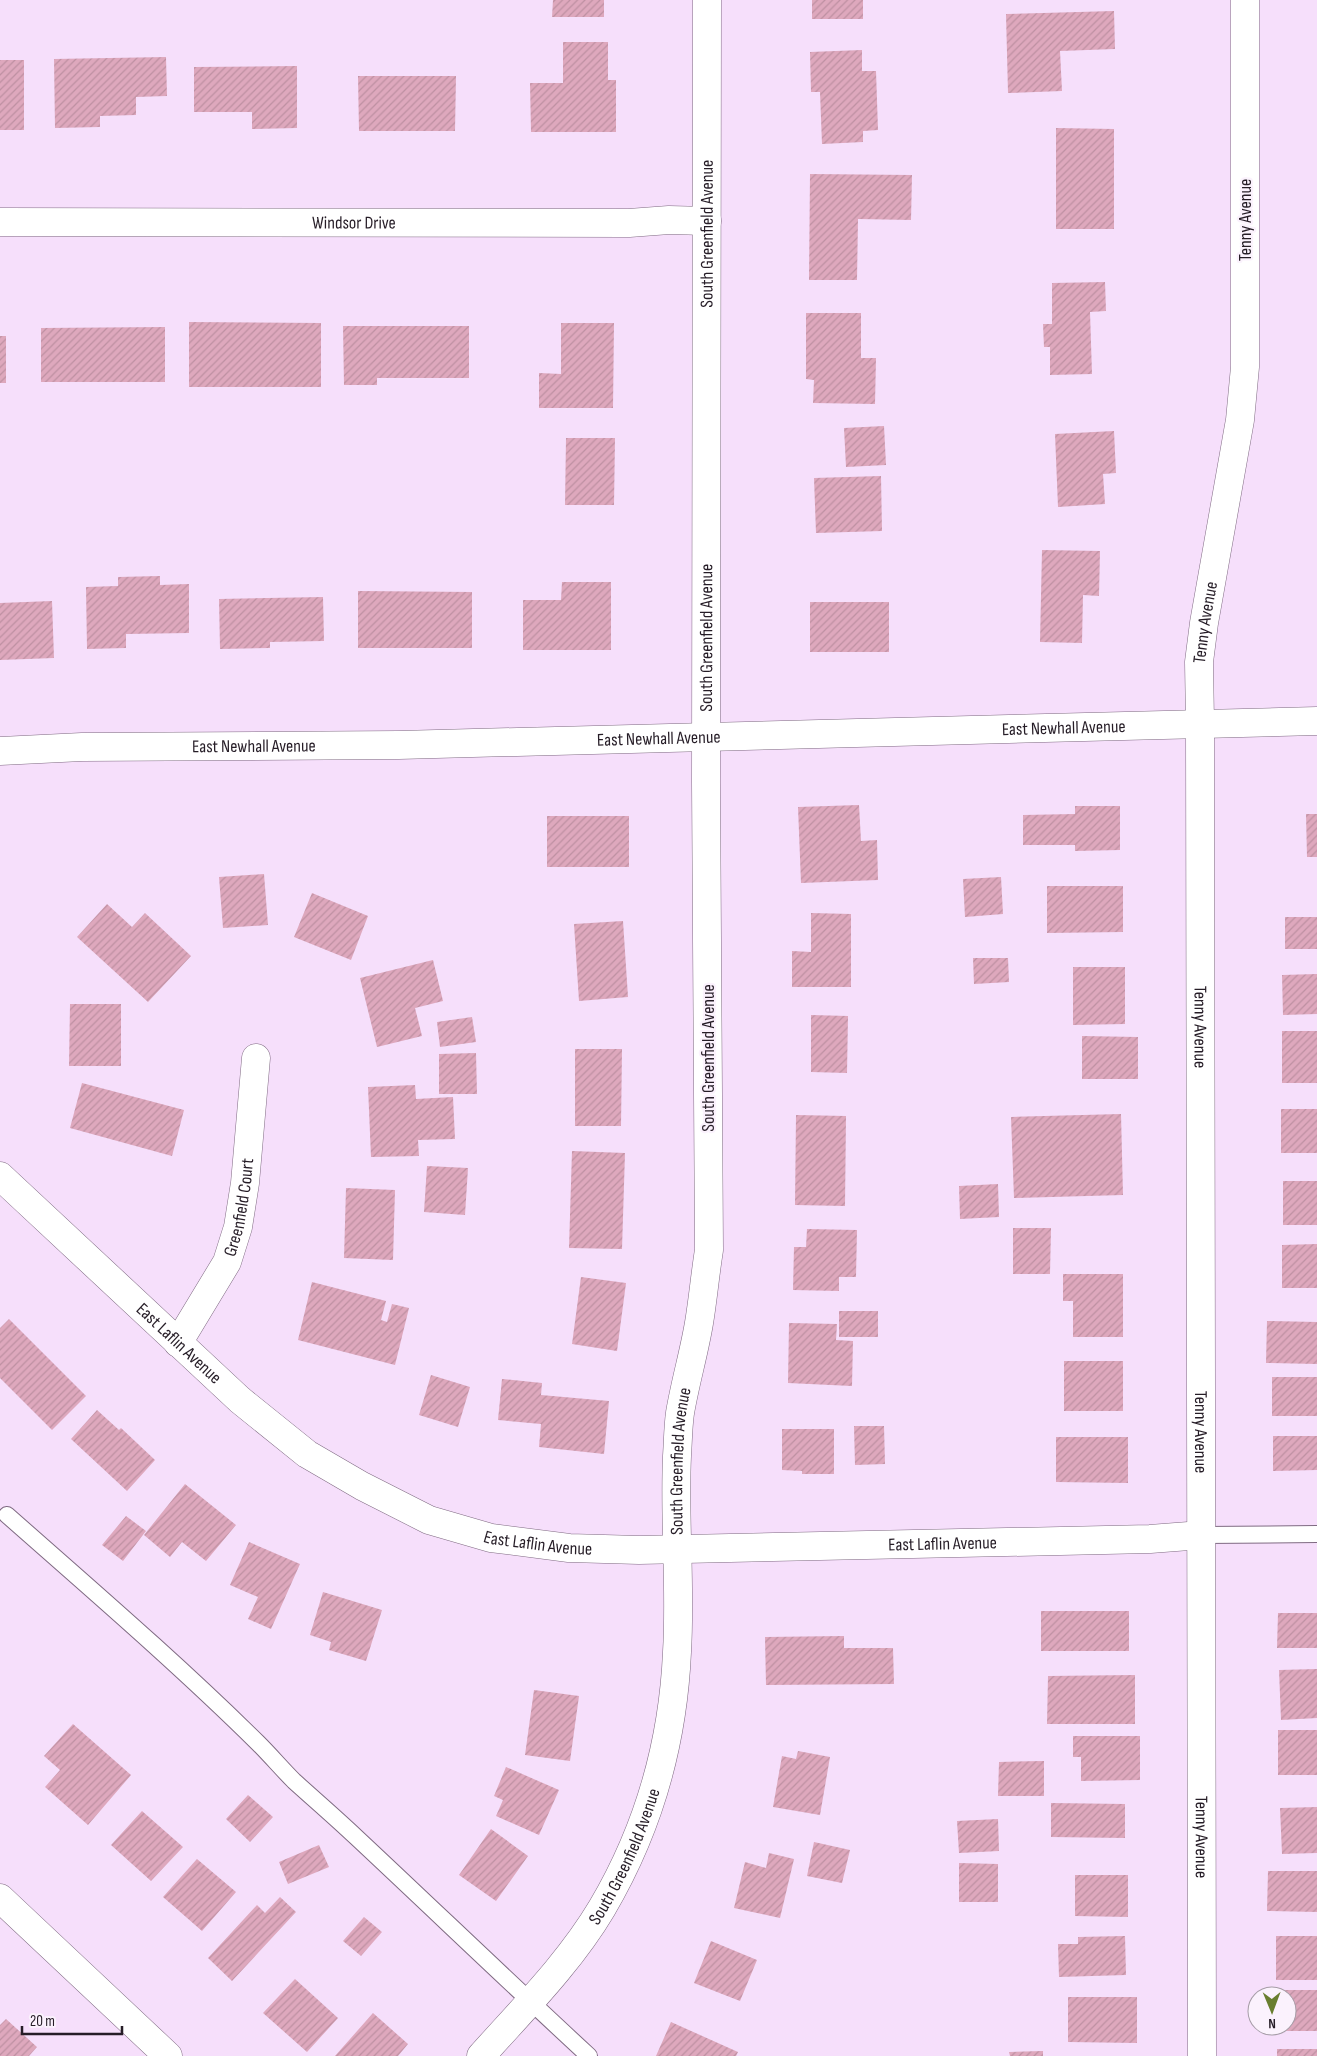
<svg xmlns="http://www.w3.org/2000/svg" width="1317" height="2056" viewBox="0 0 1317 2056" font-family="'Sofia Sans Condensed',sans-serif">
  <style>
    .building { fill: url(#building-hatch) }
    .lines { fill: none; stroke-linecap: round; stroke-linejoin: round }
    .service-casing { stroke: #7f6a82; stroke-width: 18 }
    .minor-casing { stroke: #7f6a82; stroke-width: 29 }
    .tertiary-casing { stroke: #7f6a82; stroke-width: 29 }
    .secondary-casing { stroke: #7f6a82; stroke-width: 29 }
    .service { stroke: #fff; stroke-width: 16 }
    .minor { stroke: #fff; stroke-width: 28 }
    .tertiary { stroke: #fff; stroke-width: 28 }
    .secondary { stroke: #fff; stroke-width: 28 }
    .labels { text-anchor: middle; stroke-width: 4.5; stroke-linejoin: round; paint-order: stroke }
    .street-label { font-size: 18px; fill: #261d27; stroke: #fbf2fd }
  </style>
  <defs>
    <pattern id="building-hatch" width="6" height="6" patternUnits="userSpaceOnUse" patternTransform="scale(1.25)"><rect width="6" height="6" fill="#dea8bd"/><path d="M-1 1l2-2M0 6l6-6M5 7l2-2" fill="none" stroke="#be90a2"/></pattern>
  </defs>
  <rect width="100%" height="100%" fill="#f6dffb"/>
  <!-- building -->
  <path class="building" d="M553,0H604V17H552Z
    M812,0H863V19H812Z
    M1114,11L1115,49L1060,51L1062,91L1008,93L1006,14Z
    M563,42H608V80H616V132H531L530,83H563Z
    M862,50V71H876L878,130L863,131V142L822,144L820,92H811L810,52Z
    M166,57L167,96L136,97V115L100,116V127L55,128L54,59Z
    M0,60H24V130H0Z
    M297,66V128L252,129V112H194V67Z
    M358,76H456L455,131H359Z
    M1056,128L1114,129V229H1056Z
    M810,174L912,175L911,220L858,219L857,280H809Z
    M1105,282L1106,311L1090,312L1092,374L1050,375V347H1044L1043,324H1052V283Z
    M806,313H861V358H876L875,404L813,403L814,380L806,379Z
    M189,322L321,323V387H189Z
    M561,323H614L613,408H539V373L561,374Z
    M343,326H469V378H377V385H344Z
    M165,327V382H41V328Z
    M0,336H6V383H0Z
    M884,426L886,465L846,467L844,428Z
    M1114,431L1116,473L1103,474L1105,504L1058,507L1055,434Z
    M566,438H615L614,505H565Z
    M881,476L882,531L816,533L814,478Z
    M1042,550L1100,551L1099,596L1083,595L1082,643L1040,642Z
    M160,576V585L189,584V633L126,634V648L87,649L86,587L118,586V577Z
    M562,582H611V650H523V600H561Z
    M358,591L472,592V648H358Z
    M323,597L324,641L270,642V648L220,649L219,599Z
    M52,601L54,658L0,660V603Z
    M810,602H889V652H810Z
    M859,805L861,841L877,840L878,880L801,883L798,807Z
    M1075,806H1120V850L1075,851V845H1023V815L1075,814Z
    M1306,814H1317V857H1307Z
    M547,816H629V867H547Z
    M264,874L268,925L223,928L219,877Z
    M1001,877L1003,914L965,917L963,879Z
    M1047,886H1123V932L1047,933Z
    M312,893L368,916L351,960L294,937Z
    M107,904L132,927L145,913L191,956L148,1002L77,937Z
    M811,913L851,914V987H792V951L811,952Z
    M1285,917H1317V949H1285Z
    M623,921L628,997L579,1001L574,924Z
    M973,958H1008L1009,982L974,984Z
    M433,960L443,1001L415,1008L422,1036L377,1047L360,978Z
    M1073,967H1125V1024L1073,1025Z
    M1317,974V1014L1283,1015L1282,975Z
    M70,1004H121V1066H69Z
    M811,1015L848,1016L847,1073L811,1072Z
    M472,1017L476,1042L440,1047L437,1022Z
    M1282,1031H1317V1083H1282Z
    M1082,1036L1138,1037V1079H1082Z
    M575,1049H622L621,1126H575Z
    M476,1053L477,1094H439V1054Z
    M82,1083L184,1110L172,1156L70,1128Z
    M415,1085L416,1099L453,1097L455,1139L418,1140L419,1156L371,1157L368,1087Z
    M1281,1109H1317V1153H1281Z
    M1121,1114L1123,1195L1014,1198L1011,1117Z
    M796,1115L846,1116L845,1206L795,1205Z
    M572,1151L625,1153L622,1249L569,1248Z
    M427,1166L468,1168L465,1215L424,1212Z
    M1283,1181H1317V1225H1283Z
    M998,1184L999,1217L960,1219L959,1186Z
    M346,1188L395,1190L393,1260L344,1258Z
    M1013,1228H1051L1050,1274H1013Z
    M807,1229L857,1230L856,1277H839V1291L793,1290L794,1247H806Z
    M1317,1244V1288H1282V1245Z
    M1063,1274H1123V1337H1073V1301H1063Z
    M581,1277L626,1283L617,1351L572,1344Z
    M312,1282L386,1301L381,1320L387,1322L392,1304L409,1308L395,1365L298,1340Z
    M839,1311H878V1337H839Z
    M9,1319L86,1396L52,1430L0,1378V1328Z
    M1267,1321L1317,1322V1364L1266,1363Z
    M789,1323L837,1324L836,1340L853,1341L852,1386L788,1383Z
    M1064,1361H1123V1411H1064Z
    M431,1375L470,1387L458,1427L419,1415Z
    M1272,1377H1317V1416H1272Z
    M502,1379L542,1383L541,1395L609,1401L604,1454L539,1447L541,1424L498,1420Z
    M97,1410L119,1430L121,1428L155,1460L127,1491L71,1439Z
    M854,1426H884L885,1464L855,1465Z
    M782,1429H834V1474H802V1471L782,1470Z
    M1273,1436H1317V1470L1273,1471Z
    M1056,1437H1128V1483L1056,1482Z
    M185,1484L236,1525L206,1561L182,1542L170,1557L144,1535Z
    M126,1516L146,1531L123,1561L102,1545Z
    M249,1542L300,1564L271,1629L248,1619L258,1597L230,1585Z
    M323,1592L382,1610L366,1661L329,1650L331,1642L310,1635Z
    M1041,1611H1129V1651H1041Z
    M1278,1613H1317V1648H1277Z
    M844,1636V1648H893L894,1684L766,1685L765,1637Z
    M1317,1669V1718L1281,1720L1279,1670Z
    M1135,1675V1724H1047L1048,1676Z
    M534,1690L579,1696L570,1761L525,1755Z
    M73,1724L131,1775L88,1825L45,1787L60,1770L44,1756Z
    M1278,1730H1317V1775H1278Z
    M1073,1736H1140V1780L1081,1781V1757H1073Z
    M798,1751L830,1757L820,1815L773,1807L782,1756L796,1759Z
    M1044,1761V1796H998L999,1762Z
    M506,1767L559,1790L539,1835L496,1816L503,1800L494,1796Z
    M248,1795L273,1817L250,1842L226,1819Z
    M1051,1803L1125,1804V1838L1051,1837Z
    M1317,1807V1853L1282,1854L1280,1808Z
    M142,1811L183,1847L151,1881L111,1845Z
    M998,1819L999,1851L959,1853L957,1821Z
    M491,1829L528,1856L496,1901L459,1875Z
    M814,1842L850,1850L842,1883L807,1876Z
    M319,1845L329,1867L288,1884L279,1862Z
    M769,1853L794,1859L780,1918L734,1908L745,1862L766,1868Z
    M197,1859L236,1892L202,1931L163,1897Z
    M959,1863L998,1864V1902H959Z
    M1268,1871H1317V1912L1267,1911Z
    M1075,1875H1128V1917L1075,1916Z
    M280,1897L296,1912L232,1981L208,1958L257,1905L265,1913Z
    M364,1917L382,1932L361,1956L343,1941Z
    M1125,1936L1126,1975L1059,1977L1058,1944H1078V1937Z
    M1276,1936H1317V1980H1276Z
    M711,1941L757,1960L740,2001L694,1983Z
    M295,1979L338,2018L307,2052L263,2013Z
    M1283,1990H1317V2031H1283V2026H1287V1996H1283Z
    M1068,1997H1137V2043L1068,2042Z
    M373,2013L408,2044L398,2056H335Z
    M6,2019L37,2047L29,2056H0V2025Z
    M671,2022L738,2052L736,2056H656Z
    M1277,2049H1317V2056H1277Z
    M1043,2051V2056H1010L1009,2052Z"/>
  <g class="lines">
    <defs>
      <path id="service" d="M7,1515C92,1590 178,1664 258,1743C271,1756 282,1769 294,1781C315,1800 336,1818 356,1837C434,1910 511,1984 589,2056
        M1202,1535L1317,1534"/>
      <g id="minor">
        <path id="s1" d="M0,222L629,223L669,220L707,221"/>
        <path id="s2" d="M1200,723L1202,2056"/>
        <path id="s3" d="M0,1176L240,1400L307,1454L362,1486L429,1520L491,1538L569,1548L639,1550L1150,1539L1202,1535"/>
        <path id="s4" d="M178,1343L227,1262L238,1227L245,1183L256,1058"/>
        <path id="s5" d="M481,2056C523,2009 570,1962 602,1908C648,1830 673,1742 677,1652C681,1587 674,1521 677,1456C678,1442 678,1427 680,1413C685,1383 694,1353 699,1323C703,1299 705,1275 709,1250L706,783L707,0"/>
      </g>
      <g id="tertiary">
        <path id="s6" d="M1200,723L1199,662L1204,623L1240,420L1245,367V0"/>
        <path id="s7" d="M0,751L82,747L399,745L1317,721"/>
      </g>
      <path id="secondary" d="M0,1898L168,2056"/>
    </defs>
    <!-- service casing -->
    <use href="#service" class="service-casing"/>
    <!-- minor casing -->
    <use href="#minor" class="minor-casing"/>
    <!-- tertiary casing -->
    <use href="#tertiary" class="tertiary-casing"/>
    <!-- secondary casing -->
    <use href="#secondary" class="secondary-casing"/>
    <!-- service -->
    <use href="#service" class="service"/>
    <!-- minor -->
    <use href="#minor" class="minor"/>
    <!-- tertiary -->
    <use href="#tertiary" class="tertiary"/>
    <!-- secondary -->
    <use href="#secondary" class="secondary"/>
  </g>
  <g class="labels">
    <!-- street labels -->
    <g class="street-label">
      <text transform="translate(1245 220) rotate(-90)" y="6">Tenny Avenue</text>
      <text dy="6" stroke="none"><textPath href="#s1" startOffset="354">Windsor Drive</textPath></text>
      <text dy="6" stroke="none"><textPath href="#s5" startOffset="1882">South Greenfield Avenue</textPath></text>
      <text dy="6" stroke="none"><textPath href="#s6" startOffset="101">Tenny Avenue</textPath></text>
      <text dy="6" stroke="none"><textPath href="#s5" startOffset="1478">South Greenfield Avenue</textPath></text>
      <text dy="6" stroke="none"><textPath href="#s7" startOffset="1064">East Newhall Avenue</textPath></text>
      <text dy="6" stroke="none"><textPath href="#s7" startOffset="659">East Newhall Avenue</textPath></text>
      <text dy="6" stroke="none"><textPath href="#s7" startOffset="254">East Newhall Avenue</textPath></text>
      <text dy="6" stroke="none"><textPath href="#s2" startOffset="304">Tenny Avenue</textPath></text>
      <text transform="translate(708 1058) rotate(-90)" y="6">South Greenfield Avenue</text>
      <text dy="6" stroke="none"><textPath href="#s4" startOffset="151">Greenfield Court</textPath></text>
      <text dy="6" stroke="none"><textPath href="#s3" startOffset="245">East Laflin Avenue</textPath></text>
      <text dy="6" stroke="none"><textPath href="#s2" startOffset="709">Tenny Avenue</textPath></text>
      <text dy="6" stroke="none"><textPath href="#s5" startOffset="652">South Greenfield Avenue</textPath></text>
      <text dy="6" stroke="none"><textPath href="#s3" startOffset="665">East Laflin Avenue</textPath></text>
      <text dy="6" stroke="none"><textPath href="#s3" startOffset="1070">East Laflin Avenue</textPath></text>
      <text dy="6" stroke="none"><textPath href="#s2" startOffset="1114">Tenny Avenue</textPath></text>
      <text dy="6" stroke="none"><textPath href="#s5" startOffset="248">South Greenfield Avenue</textPath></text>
    </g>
  </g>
  <!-- north arrow -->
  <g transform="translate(1272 2011) rotate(179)"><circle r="24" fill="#fbf2fd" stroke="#a69da7"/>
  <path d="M0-4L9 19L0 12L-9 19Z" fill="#697e2f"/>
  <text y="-8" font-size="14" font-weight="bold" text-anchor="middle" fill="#261d27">N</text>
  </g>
  <!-- scale -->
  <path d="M22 2026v8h100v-8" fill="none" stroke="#261d27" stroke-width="2.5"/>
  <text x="30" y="2026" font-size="15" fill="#261d27" stroke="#fbf2fd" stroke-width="4" paint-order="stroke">20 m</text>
</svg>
